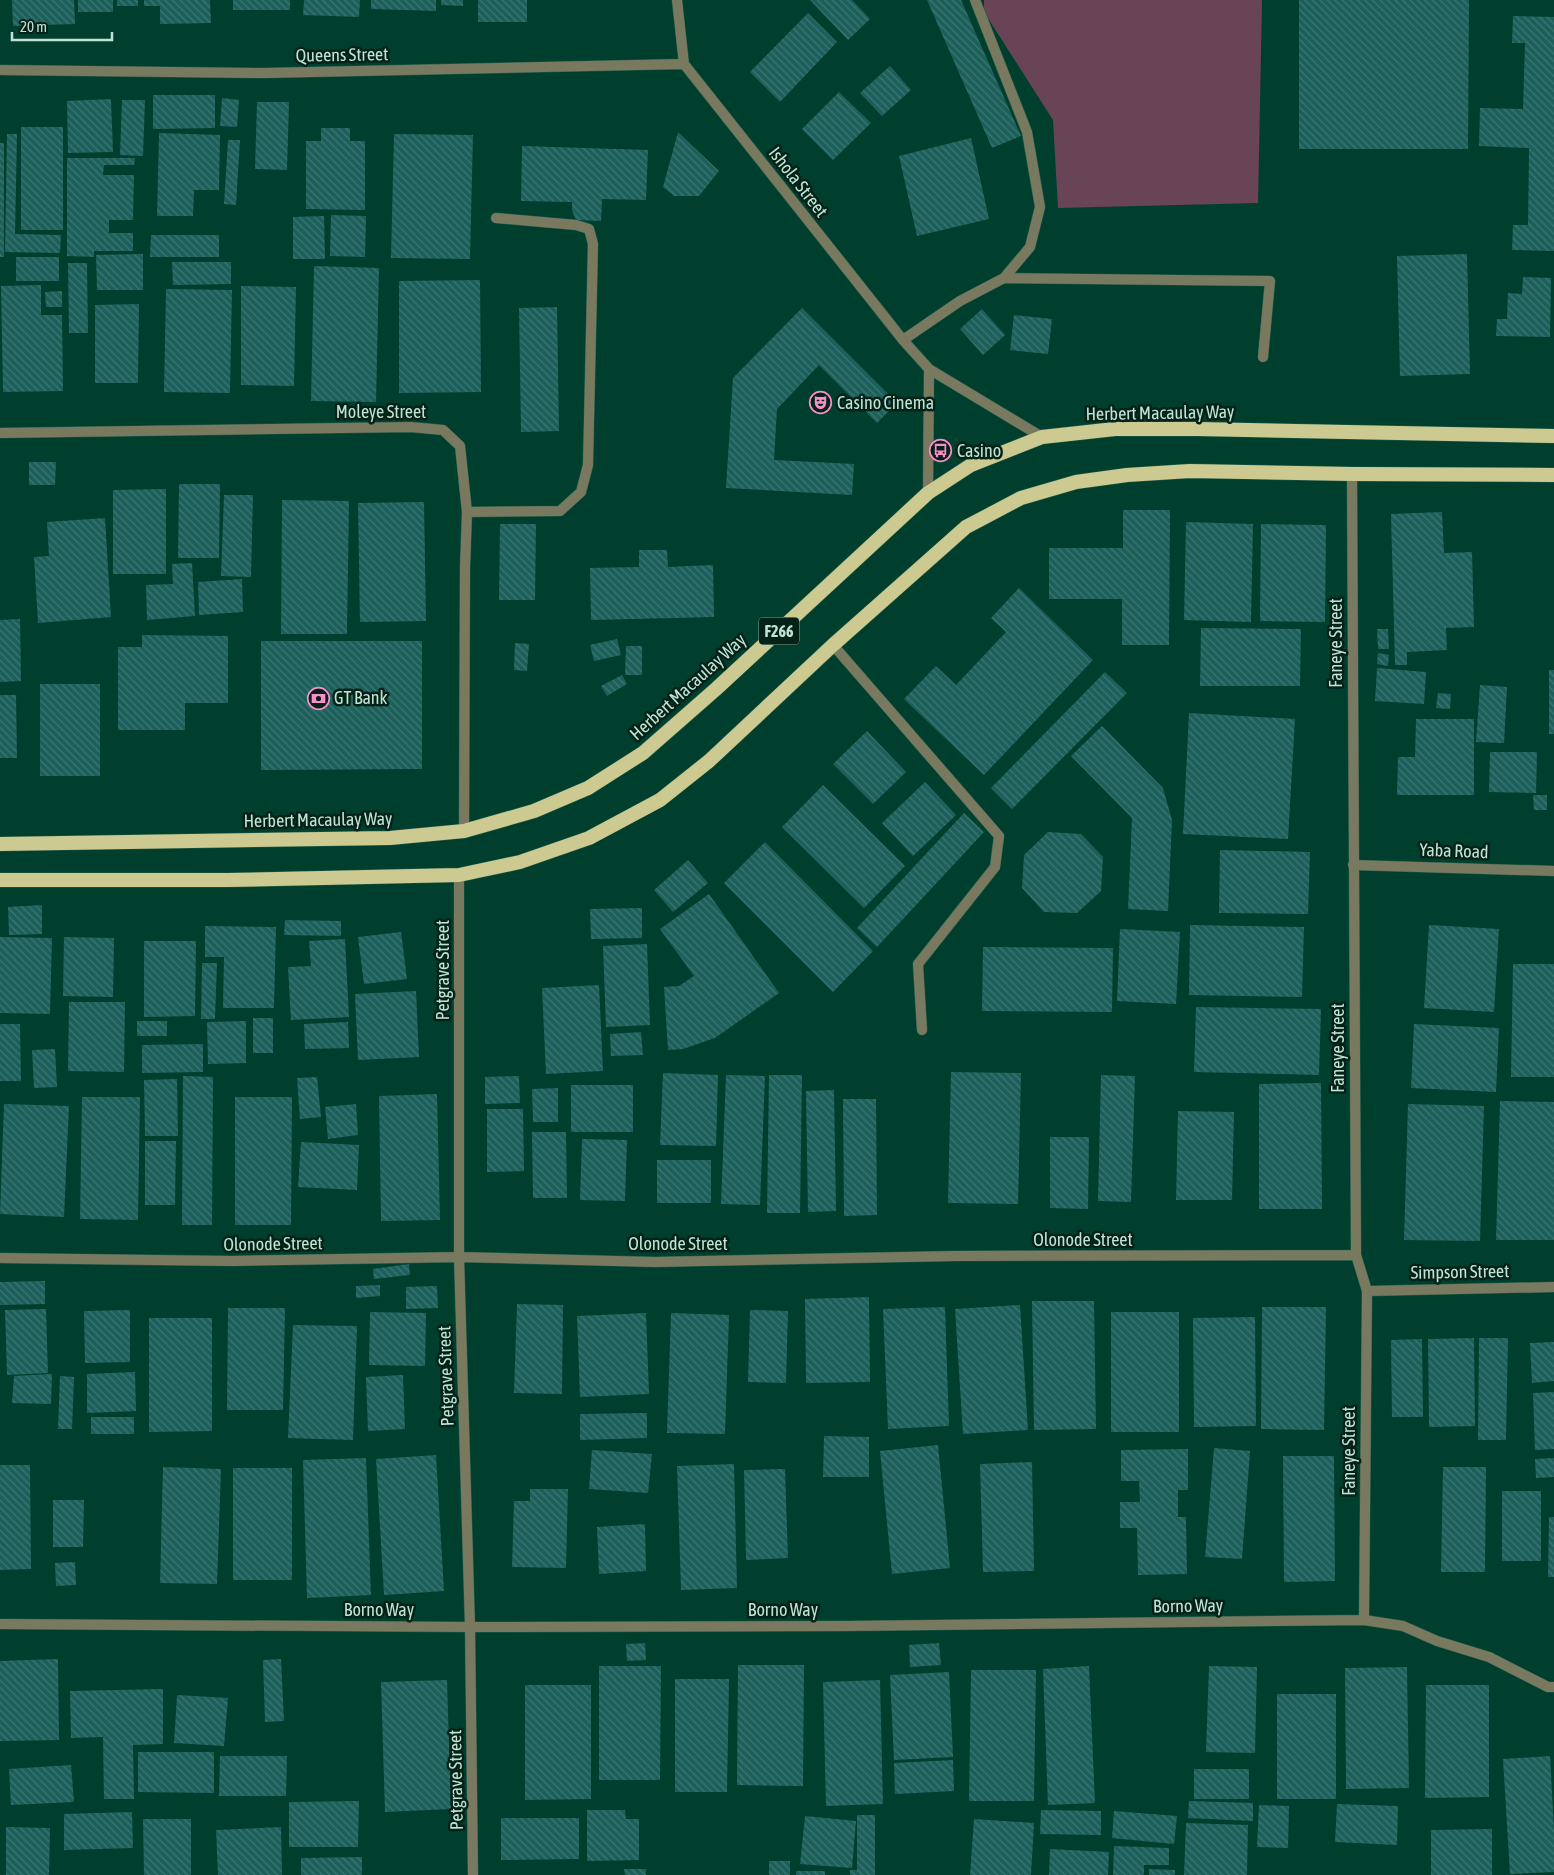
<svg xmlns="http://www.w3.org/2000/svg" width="1554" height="1875" viewBox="0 0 1554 1875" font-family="'Asap Condensed',sans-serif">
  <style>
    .pitch { fill: #694457 }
    .building { fill: url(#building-back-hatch) }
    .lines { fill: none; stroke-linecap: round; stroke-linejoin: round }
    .service-casing { stroke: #235d4c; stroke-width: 11 }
    .minor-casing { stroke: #235d4c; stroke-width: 11 }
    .trunk-casing { stroke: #235d4c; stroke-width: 15 }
    .service { stroke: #797960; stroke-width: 10 }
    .minor { stroke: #797960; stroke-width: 10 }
    .trunk { stroke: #ccca90; stroke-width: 14 }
    .labels { text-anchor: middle; stroke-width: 5; stroke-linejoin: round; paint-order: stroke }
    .shield { fill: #042218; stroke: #88a99c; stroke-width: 1 }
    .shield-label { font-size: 16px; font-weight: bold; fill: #c1e3d4 }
    .street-label { font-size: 18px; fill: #c1e3d4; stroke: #042218 }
    .poi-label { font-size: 18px; fill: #c1e3d4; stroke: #042218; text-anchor: start }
  </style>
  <defs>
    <pattern id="building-back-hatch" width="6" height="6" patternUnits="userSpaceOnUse" patternTransform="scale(1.25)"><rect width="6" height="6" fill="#1d605b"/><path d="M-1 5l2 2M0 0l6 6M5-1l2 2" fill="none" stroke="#3c7772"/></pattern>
  </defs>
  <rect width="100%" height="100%" fill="#003f2e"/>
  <!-- pitch -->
  <path class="pitch" d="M984,0H1262L1258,203L1058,208L1053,120L984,12Z"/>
  <!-- building -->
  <path class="building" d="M12,0H74L75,24L13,26Z
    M78,0H113V12H78Z
    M117,0H138V6H117Z
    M144,0H210L211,23L160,24V6H144Z
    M233,0H290V10H233Z
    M304,0H360L359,17L303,15Z
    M371,0H436V11L371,9Z
    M441,0H463V6L441,5Z
    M478,0H527V22H478Z
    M810,0H852L870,19L848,40Z
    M927,0H961L1021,136L992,148Z
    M1299,0H1469L1468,149H1299Z
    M808,13L837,42L780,102L750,72Z
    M1513,16L1554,17V251L1512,250L1513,225H1528L1529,148L1479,146L1480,108L1523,109L1525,43H1512Z
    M890,66L911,90L882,116L860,93Z
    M839,92L871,123L833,160L802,129Z
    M153,95H215V128L153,129Z
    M222,98L239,100L237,127L220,126Z
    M111,99L113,152L68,153L67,101Z
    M122,100H145L143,156L120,155Z
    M257,102H289L287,170L255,169Z
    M21,127H63V230H21Z
    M321,128H350V141H365V210L306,209V141H321Z
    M678,132L719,171L699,196H674L663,187Z
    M159,133L220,135L219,190H194L193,216H157Z
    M7,134H17L15,234L61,235L60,253L5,252Z
    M394,134L473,135L470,259L391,258Z
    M971,138L989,219L917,236L899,156Z
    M228,140H240L236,205L224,204Z
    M0,143H4V257H0Z
    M522,146L648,150L646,200L602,199L601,221L576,220L572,210V202L521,201Z
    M67,158H135L134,165H104L103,175H134L133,220H109V233H133V251H94V257L67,256Z
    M331,215L366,216L365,257L330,256Z
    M324,216L325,259H293V217Z
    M151,235H219V257H150Z
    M143,254V290H97L96,255Z
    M1467,254L1470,374L1400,376L1397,256Z
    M16,257H59V281H16Z
    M172,262H231V284L173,285Z
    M68,263H87L88,333H69Z
    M314,266L379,268L376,402L311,401Z
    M1523,277L1551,278L1550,337L1496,336L1497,319H1507L1508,293L1522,294Z
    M480,280L481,392L399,393V281Z
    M41,285V315H62L63,391L3,392L1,286Z
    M241,286L296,287L294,386L241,385Z
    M166,289L232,290L230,393L164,392Z
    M62,291V307H46L45,292Z
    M139,304L138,383H95V305Z
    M557,307L559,431L521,432L519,308Z
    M802,308L897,403L877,423L819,365L777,409L774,460L854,464L852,495L726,488L733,378Z
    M982,309L1005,335L983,355L960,329Z
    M1014,315L1052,319L1048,354L1010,350Z
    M29,462H56L55,485H29Z
    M179,484H220L219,558H178Z
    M166,489V574H113V490Z
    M224,495H253L251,577L221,576Z
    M282,500L349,501L347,634H281Z
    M424,502L426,621L360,622L358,503Z
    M1123,510H1170L1169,645H1122V599H1049V548H1123Z
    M1442,512L1444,553L1472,552L1474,627L1446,628L1447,650L1407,652V665H1395L1391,514Z
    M105,518L111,617L38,623L34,557L49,556L47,522Z
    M1186,522L1253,524L1251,622L1184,620Z
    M500,524H536L535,600H499Z
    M1261,524L1326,525L1325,622L1260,621Z
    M639,550H667L668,567L713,565L714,617L591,620L590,568L639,567Z
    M192,563L195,616L147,620L146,585L173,584L172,564Z
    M242,579L243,612L199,615L198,582Z
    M1019,588L1093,660L984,775L904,699L936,666L956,685L1006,632L991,618Z
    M20,619L21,681L0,682V620Z
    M1201,628L1301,629L1300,686H1200Z
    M1377,629H1388L1389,649H1378Z
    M142,635L228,636V703H185V730H118V647H142Z
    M617,639L621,655L594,661L590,645Z
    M261,641H422V769L261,770Z
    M515,643L529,644L527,671L514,670Z
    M626,646H642V675H625Z
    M1378,653L1389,655L1388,666L1377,664Z
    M1377,668L1426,672L1424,704L1375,701Z
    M1549,670H1554V734H1549Z
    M1105,672L1127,693L1012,809L991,788Z
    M622,675L627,684L607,696L601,686Z
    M40,684H100V776H40Z
    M1480,685L1507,687L1504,743L1476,742Z
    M1438,693L1451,694L1450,709L1436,708Z
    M0,695H16L17,758H0Z
    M1189,713L1295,719L1288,839L1183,834Z
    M1416,719H1474V795H1397L1398,757H1415Z
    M1102,726L1163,788L1172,820L1168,911L1128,909L1132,818L1071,756Z
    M867,731L906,772L873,804L833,764Z
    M1490,752H1537L1536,793L1489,792Z
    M925,782L956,815L913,856L882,823Z
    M823,785L905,866L864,908L782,827Z
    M1533,795H1547V810H1534Z
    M964,813L984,832L877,947L857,928Z
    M1048,832L1081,834L1103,857L1101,891L1077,913L1044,912L1022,888L1024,855Z
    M765,842L873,951L833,992L724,883Z
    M1220,850L1310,852L1308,914L1219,913Z
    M688,860L708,883L673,912L654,890Z
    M709,894L779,993L715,1038L683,1049L668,1050L664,987L679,986L694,976L660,929Z
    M42,905V934L9,935L8,907Z
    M642,908V938L591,939L590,909Z
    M285,920L341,921V936L284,935Z
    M1190,925L1304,927L1302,997L1189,995Z
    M1429,925L1499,929L1494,1012L1424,1008Z
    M205,926L276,927L274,1008H223L224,957H205Z
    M1120,929L1180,932L1176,1004L1117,1001Z
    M401,932L407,979L364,984L358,937Z
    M0,937L52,938L50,1014L0,1013Z
    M64,937L114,938L113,997L63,996Z
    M345,939L349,1017L291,1020L288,967L311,966L309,941Z
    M144,941H196L195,1016L144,1017Z
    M647,944L650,1025L606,1027L603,946Z
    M983,947L1113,948L1112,1012L982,1011Z
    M202,963H217L215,1019H201Z
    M1513,964H1554V1077H1511Z
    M599,985L603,1071L546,1074L542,988Z
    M416,991L419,1057L358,1060L355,994Z
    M69,1002H125L124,1072L68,1071Z
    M1196,1007L1321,1009L1319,1075L1194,1072Z
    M253,1018H273V1053H253Z
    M137,1021H167V1036H137Z
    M246,1021V1063L208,1064L207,1022Z
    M348,1022L349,1048L305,1049L304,1024Z
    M0,1024H20L21,1081H0Z
    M1414,1024L1499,1028L1496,1092L1411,1088Z
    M641,1032L643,1055L611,1056L610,1034Z
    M203,1044V1072L142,1073V1045Z
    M55,1049L57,1087L34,1088L32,1050Z
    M951,1072L1021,1073L1018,1204L948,1203Z
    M663,1073L718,1075L716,1146L660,1145Z
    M726,1075L765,1076L760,1205L721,1204Z
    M769,1075H802L800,1213H767Z
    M1101,1075L1135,1076L1131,1202L1098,1201Z
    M183,1076L213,1077L212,1225H182Z
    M519,1076L520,1103L485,1104V1077Z
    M317,1077L321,1117L300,1119L297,1078Z
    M177,1079L178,1136H145L144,1080Z
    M1321,1083L1322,1209H1259V1084Z
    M571,1085H633V1132H571Z
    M558,1088V1122H533L532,1089Z
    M834,1090L836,1211L808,1212L806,1091Z
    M437,1094L440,1220L381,1221L379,1096Z
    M82,1097H140L138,1220L80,1219Z
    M235,1097H292L291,1225H235Z
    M843,1099H876L877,1215L844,1216Z
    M1500,1101L1554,1102V1240H1496Z
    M4,1104L69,1106L64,1217L0,1214Z
    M356,1104L358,1135L328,1139L325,1107Z
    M1408,1104L1484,1106L1480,1241L1404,1240Z
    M487,1109H523L524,1171L487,1172Z
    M1178,1111L1234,1112L1232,1200H1176Z
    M532,1132H566L567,1198H533Z
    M1050,1137H1089L1088,1209L1050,1208Z
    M582,1139L627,1140L625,1201L580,1200Z
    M145,1141H176L175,1205H145Z
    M301,1142L359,1145L357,1190L298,1187Z
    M657,1160H711V1203H657Z
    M409,1264L410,1275L374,1279L373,1269Z
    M45,1281V1304L0,1305V1282Z
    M380,1285V1296L356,1298V1286Z
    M437,1286L438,1308L406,1309V1287Z
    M869,1297L870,1382L806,1383L805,1299Z
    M1032,1301H1094L1096,1429L1034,1430Z
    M517,1304L563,1305L562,1394L514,1393Z
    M1020,1305L1028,1430L963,1434L955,1309Z
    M945,1307L949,1426L888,1429L883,1309Z
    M1262,1307H1326L1324,1430L1261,1429Z
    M228,1308H285L283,1410H227Z
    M46,1309L48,1373L7,1375L5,1310Z
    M130,1310V1362L85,1363L84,1311Z
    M750,1310L788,1311L786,1383L748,1382Z
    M370,1312L426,1313L425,1366L369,1365Z
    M1111,1312H1179V1432H1111Z
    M646,1313L649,1394L580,1397L577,1316Z
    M671,1313L729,1315L725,1434L667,1433Z
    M1255,1317L1256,1426L1194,1427L1193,1318Z
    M149,1318H212V1431L149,1432Z
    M293,1325L357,1326L353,1440L288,1438Z
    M1474,1338L1475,1426L1429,1427L1428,1339Z
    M1479,1338H1508L1506,1440H1478Z
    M1422,1339L1423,1417H1392L1391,1340Z
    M1554,1342V1381L1532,1383L1530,1343Z
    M135,1372L136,1411L87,1413V1374Z
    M52,1374L51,1404L12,1403L14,1376Z
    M403,1375L405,1429L368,1431L366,1377Z
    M60,1376L74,1377L72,1429H58Z
    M1554,1392V1449L1535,1450L1533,1393Z
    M647,1413V1438L580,1440V1414Z
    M91,1417H134V1434H91Z
    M824,1436L869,1437V1477H823Z
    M938,1445L950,1568L892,1574L880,1451Z
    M1214,1448L1250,1451L1242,1559L1205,1557Z
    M1188,1449V1490H1178V1517H1186L1187,1574L1138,1575L1137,1528H1120V1502H1140L1139,1481H1121V1450Z
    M592,1450L652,1454L648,1493L589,1489Z
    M436,1455L444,1591L384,1595L376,1459Z
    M1283,1456H1334L1335,1581L1284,1582Z
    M366,1458L371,1595L307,1598L303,1460Z
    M1554,1458V1477L1536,1478L1535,1459Z
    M1032,1462L1034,1571L983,1572L980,1464Z
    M734,1464L737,1588L681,1590L677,1466Z
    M0,1465H30L31,1569L0,1570Z
    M163,1467L221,1469L217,1584L160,1583Z
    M1443,1467H1486L1485,1572H1441Z
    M233,1468H292V1580H233Z
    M785,1469L788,1558L746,1560L744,1470Z
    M530,1489H568L566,1568L512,1567L514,1501H530Z
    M1502,1491H1541V1561H1502Z
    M53,1500H84L83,1547H53Z
    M1549,1517H1554V1577H1548Z
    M645,1524L646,1571L599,1574L597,1527Z
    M75,1562L76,1585L56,1586L55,1563Z
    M645,1643L646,1660L627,1661L626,1644Z
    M939,1643L941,1665L910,1667L909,1645Z
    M58,1659L59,1740L0,1741V1661Z
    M281,1659L284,1721L265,1722L263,1660Z
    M738,1665H804L803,1786L737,1785Z
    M599,1666H661L660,1780H599Z
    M1089,1666L1095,1803L1048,1805L1043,1669Z
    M1209,1666L1257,1667L1255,1753L1206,1752Z
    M1407,1667L1409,1788L1346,1789L1345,1668Z
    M971,1670H1036L1034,1801H969Z
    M949,1672L953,1757L894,1760L890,1675Z
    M675,1679H729L727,1792H675Z
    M447,1680L451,1809L385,1812L381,1682Z
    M880,1680L883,1804L826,1806L823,1682Z
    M525,1685H591V1799L525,1800Z
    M1426,1685H1489V1797L1425,1798Z
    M163,1689V1744L133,1745L134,1799H104L103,1737L71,1738L70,1691Z
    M1277,1694H1336V1799H1277Z
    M177,1695L228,1698L224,1746L174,1743Z
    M138,1752H214V1793L138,1792Z
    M220,1756H287L286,1796H219Z
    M1550,1756L1554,1829V1872L1510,1874L1503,1759Z
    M953,1760L954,1791L895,1794L894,1763Z
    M71,1765L74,1802L11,1805L9,1769Z
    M1194,1769H1249V1799H1194Z
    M359,1801L358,1847H289V1802Z
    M1189,1801L1253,1803V1821L1188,1818Z
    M1337,1804L1398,1806L1397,1845L1335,1842Z
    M1259,1805L1289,1806L1288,1848L1257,1847Z
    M587,1810H625L626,1819H639V1860L587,1861Z
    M1041,1810L1101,1811V1835L1040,1834Z
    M1114,1811L1177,1816L1174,1844L1112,1838Z
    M132,1812L133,1848L64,1850V1814Z
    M857,1815H875V1875H850V1870H857Z
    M805,1816L856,1821L852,1868L800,1864Z
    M501,1818H579V1859L501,1860Z
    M143,1819H191V1875H144Z
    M974,1819L1034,1823L1031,1875H970Z
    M1186,1823L1248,1825L1247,1875H1184Z
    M6,1827L50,1828L49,1875H6Z
    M281,1827L282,1875H218L216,1830Z
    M1492,1829V1875H1431V1830Z
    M1114,1846L1169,1848V1865H1144V1875H1113Z
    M1050,1849L1109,1852L1108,1875H1049Z
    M362,1857V1875H301V1858Z
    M769,1861H790V1875H769Z
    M624,1869H646V1875H625Z
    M1149,1869L1175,1870V1875H1149Z
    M796,1871H825V1875H796Z"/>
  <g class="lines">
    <defs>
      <path id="service" d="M1004,278L1270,281L1263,357
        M903,340L960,301L1004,278L1030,247L1040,207L1027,132L975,0
        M467,512L560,511L581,492L588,465L593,244L589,229L576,225L496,218
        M833,645L999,836L995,867L918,964L922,1030"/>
      <path id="minor" d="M677,0L684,64L903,340L929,369L1042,437
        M0,70L265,73L684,64
        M0,433L411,427L443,430L460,446L467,512L465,568L464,831
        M1352,474L1356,1255L1367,1291L1364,1620
        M928,493L929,369
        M1353,865L1554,871
        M459,875V1257L470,1627L473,1875
        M0,1258L232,1261L459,1257L655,1262L956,1256L1356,1255
        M1367,1291L1554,1287
        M0,1624L470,1627L847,1626L1364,1620L1403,1626L1437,1641L1489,1657L1548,1687H1554"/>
      <path id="trunk" d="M0,844L390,838L464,831L534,811L588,788L643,753L716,689L928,493L971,465L1042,437L1115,429H1198L1554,436
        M0,880H228L459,875L520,862L589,838L660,800L709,761L833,645L966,527L1021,498L1076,482L1127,475L1190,471L1352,474L1554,475"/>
    </defs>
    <!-- service casing -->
    <use href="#service" class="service-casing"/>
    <!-- minor casing -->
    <use href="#minor" class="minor-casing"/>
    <!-- trunk casing -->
    <use href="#trunk" class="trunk-casing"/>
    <!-- service -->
    <use href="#service" class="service"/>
    <!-- minor -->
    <use href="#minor" class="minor"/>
    <!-- trunk -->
    <use href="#trunk" class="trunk"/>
  </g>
  <!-- icons -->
  <defs>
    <symbol id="theatre-ring" viewBox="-11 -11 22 22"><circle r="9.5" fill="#042218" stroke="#f98fc8" stroke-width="1.5"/><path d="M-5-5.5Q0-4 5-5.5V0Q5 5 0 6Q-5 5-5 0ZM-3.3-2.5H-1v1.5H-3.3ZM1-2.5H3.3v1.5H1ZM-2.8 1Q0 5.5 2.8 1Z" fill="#f98fc8"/></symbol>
    <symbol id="bus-ring" viewBox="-11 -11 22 22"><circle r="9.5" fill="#042218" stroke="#f98fc8" stroke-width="1.5"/><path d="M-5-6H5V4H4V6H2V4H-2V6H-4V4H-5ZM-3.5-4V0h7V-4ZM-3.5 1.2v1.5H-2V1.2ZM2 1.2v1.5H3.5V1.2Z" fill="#f98fc8"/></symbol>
    <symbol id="bank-ring" viewBox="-11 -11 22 22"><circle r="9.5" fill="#042218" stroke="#f98fc8" stroke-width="1.5"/><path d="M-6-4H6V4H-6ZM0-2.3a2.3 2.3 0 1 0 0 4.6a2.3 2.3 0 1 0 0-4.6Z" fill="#f98fc8"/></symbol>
  </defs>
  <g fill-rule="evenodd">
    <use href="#theatre-ring" x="808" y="390" width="25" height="25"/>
    <use href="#bus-ring" x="928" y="438" width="25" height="25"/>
    <use href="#bank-ring" x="306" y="686" width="25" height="25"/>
  </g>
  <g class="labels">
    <!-- shield labels -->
    <rect class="shield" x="759" y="617.5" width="40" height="27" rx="4"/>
    <g class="shield-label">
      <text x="779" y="637">F266</text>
    </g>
    <!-- street labels -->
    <g class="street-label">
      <text transform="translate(342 55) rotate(-1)" y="6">Queens Street</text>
      <text transform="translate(798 182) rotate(52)" y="6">Ishola Street</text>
      <text x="381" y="418">Moleye Street</text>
      <text transform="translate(1160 413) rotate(-1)" y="6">Herbert Macaulay Way</text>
      <text transform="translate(1336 643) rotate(-90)" y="6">Faneye Street</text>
      <text transform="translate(688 687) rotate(-42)" y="6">Herbert Macaulay Way</text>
      <text transform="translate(318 820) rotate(-1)" y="6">Herbert Macaulay Way</text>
      <text transform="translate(1454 851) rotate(2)" y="6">Yaba Road</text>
      <text transform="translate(443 970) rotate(-90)" y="6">Petgrave Street</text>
      <text transform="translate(1338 1048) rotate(-90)" y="6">Faneye Street</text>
      <text x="1083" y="1246">Olonode Street</text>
      <text transform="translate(273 1244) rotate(-1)" y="6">Olonode Street</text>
      <text x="678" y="1250">Olonode Street</text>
      <text transform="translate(1460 1272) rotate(-1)" y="6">Simpson Street</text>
      <text transform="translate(446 1376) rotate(-92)" y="6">Petgrave Street</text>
      <text transform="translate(1349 1451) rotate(-90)" y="6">Faneye Street</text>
      <text transform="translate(1188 1606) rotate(-1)" y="6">Borno Way</text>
      <text x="379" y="1616">Borno Way</text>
      <text x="783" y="1616">Borno Way</text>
      <text transform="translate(456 1780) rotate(-91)" y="6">Petgrave Street</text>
    </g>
    <!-- poi labels -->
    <g class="poi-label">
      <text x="837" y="409">Casino Cinema</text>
      <text x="957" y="457">Casino</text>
      <text x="334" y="704">GT Bank</text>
    </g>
  </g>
  <!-- scale -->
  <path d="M12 32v8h100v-8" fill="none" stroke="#c1e3d4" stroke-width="2.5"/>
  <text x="20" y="32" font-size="15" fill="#c1e3d4" stroke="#042218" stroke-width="4" paint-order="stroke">20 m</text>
</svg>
